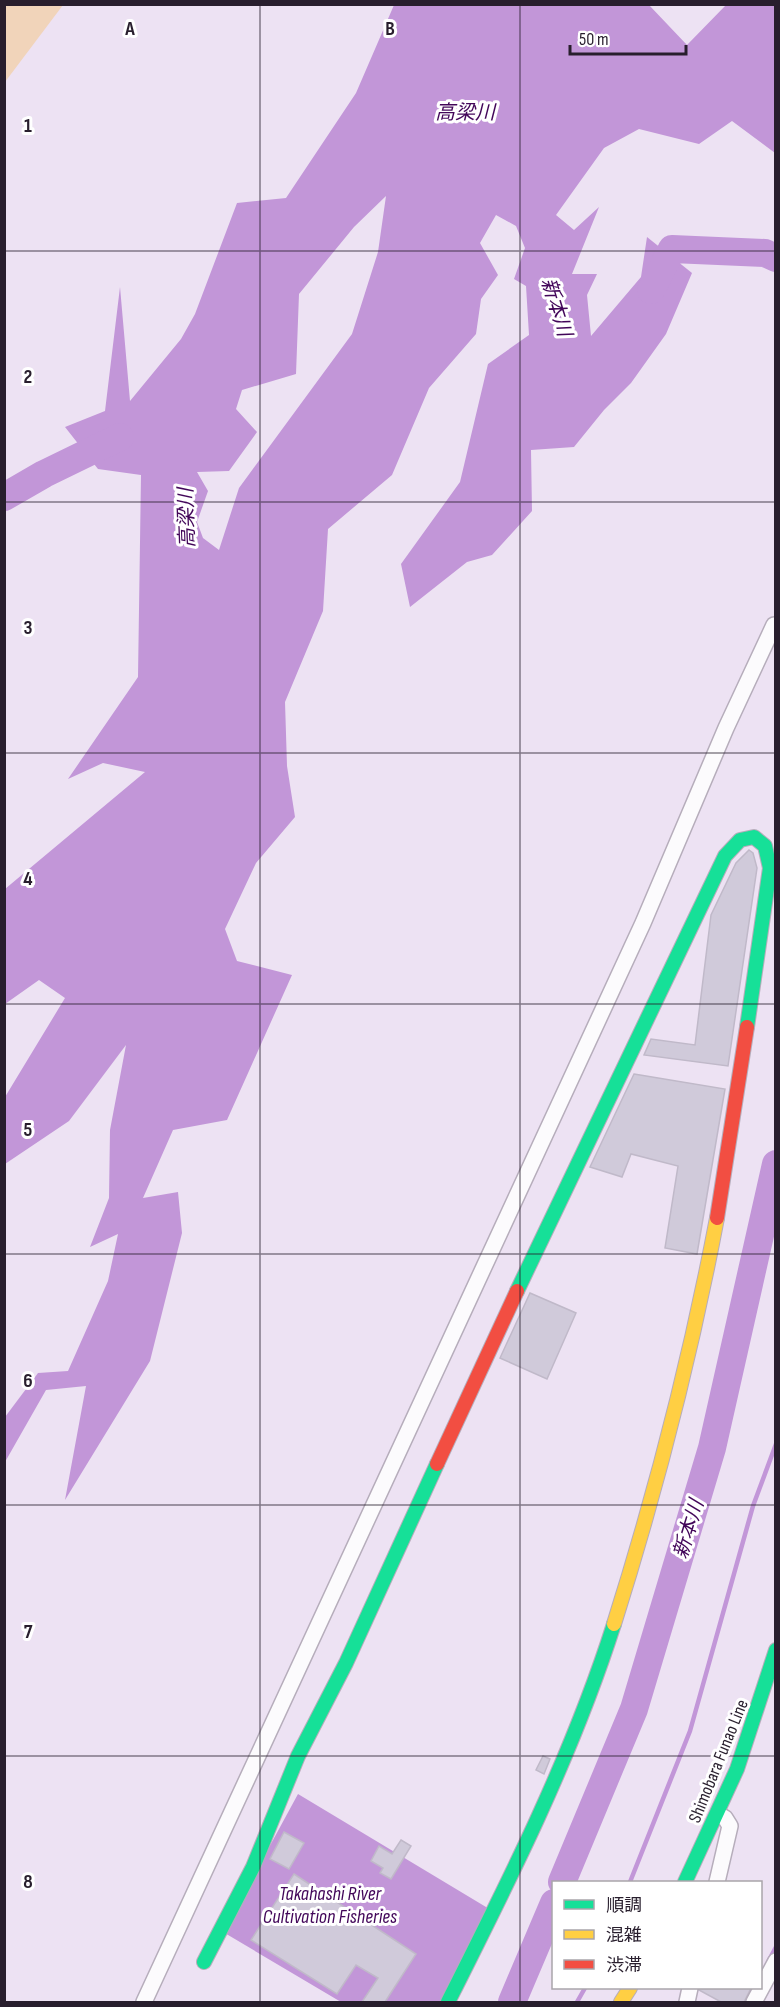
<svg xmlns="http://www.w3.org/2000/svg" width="780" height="2007" viewBox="0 0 780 2007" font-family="'Sofia Sans Condensed','Noto Sans JP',sans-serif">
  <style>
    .green { fill: #f1d4ba }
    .water { fill: #c296d8; fill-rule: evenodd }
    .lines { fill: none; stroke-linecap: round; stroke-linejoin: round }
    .stream { stroke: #c296d8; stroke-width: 4.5 }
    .river { stroke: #c296d8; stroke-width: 28 }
    .building { fill: #d0cada; stroke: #c0b9c9; stroke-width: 1.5 }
    .street-casing { stroke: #b6adbb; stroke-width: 18 }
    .fast-casing { stroke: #b6adbb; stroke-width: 16 }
    .slow-casing { stroke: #b6adbb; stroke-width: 16 }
    .jam-casing { stroke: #b6adbb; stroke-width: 16 }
    .street { stroke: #fcfbfd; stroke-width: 15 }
    .fast { stroke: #16e098; stroke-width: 14 }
    .slow { stroke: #ffcf43; stroke-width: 14 }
    .jam { stroke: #f24e42; stroke-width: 14 }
    .grid { fill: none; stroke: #281e2d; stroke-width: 1.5; stroke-opacity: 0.55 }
    .labels { text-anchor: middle; stroke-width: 6; stroke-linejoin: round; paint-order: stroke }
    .street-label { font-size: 18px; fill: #281e2d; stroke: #fff }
    .water-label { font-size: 20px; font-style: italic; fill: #420659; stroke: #fff }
    .grid-label { font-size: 20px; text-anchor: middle; font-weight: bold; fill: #281e2d; stroke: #fff; stroke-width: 6; stroke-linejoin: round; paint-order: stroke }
  </style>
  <rect width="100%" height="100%" fill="#ede2f3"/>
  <!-- green -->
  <path class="green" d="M5,4L63,5L5,82L4,5Z"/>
  <!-- water -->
  <path class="water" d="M394,5H649L687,45L726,5H775V153L732,121L699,144L639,129L604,148L556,215L574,230L599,207L572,274H597L587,295L591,336L641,277L647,237L692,273L666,334L631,383L604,410L574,447L531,450L532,511L492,555L467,562L410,607L401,564L460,482L488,364L529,335L526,286L514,279L525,248L516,226L496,215L480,243L498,275L481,299L476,334L429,388L392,475L328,529L323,611L285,702L287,766L295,817L256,863L225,929L237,961L292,975L227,1120L173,1130L143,1198L178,1192L182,1233L150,1361L65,1500L86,1386L46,1390L5,1462V1417L38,1373L68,1371L108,1281L118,1234L90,1247L109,1198L110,1130L126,1045L69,1121L5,1164V1097L65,998L39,980L5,1004V889L145,772L103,763L68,779L138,677L141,475L98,469L65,427L105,411L120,287L130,401L181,339L195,314L237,203L286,198L356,93ZM386,196L378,252L352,334L239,488L219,550L203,538L197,522L208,491L197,472L229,471L257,432L236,409L242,390L296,374L299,294L354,227Z
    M298,1794L491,1910L440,2002H341L223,1932Z"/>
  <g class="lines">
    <!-- stream -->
    <path class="stream" d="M630,1882L690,1731L753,1506L776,1444
      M769,1960L776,1947
      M577,2002L585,1988"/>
    <!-- river -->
    <path class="river" d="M651,290L672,249L765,253L776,258
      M4,497L44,474L120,437
      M562,1882L634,1709L712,1448L776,1164
      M512,2002L554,1903"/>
  </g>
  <!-- building -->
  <path class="building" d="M749,850L753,853L757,868L728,1066L644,1055L651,1039L695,1045L711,915L736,863Z
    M634,1074L725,1089L697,1254L665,1248L678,1166L631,1154L622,1177L590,1167Z
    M530,1293L576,1313L547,1379L500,1358Z
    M543,1756L550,1759L544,1774L536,1770Z
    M284,1832L304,1843L289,1869L270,1859Z
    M401,1840L411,1846L391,1879L380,1873L383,1868L371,1861L379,1846L392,1854Z
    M294,1874L416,1954L385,2002H362L378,1978L356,1965L337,1994L251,1940Z
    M699,1988H751L744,2002H721L699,1990Z"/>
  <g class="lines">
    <defs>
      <path id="street" d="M717,1882L730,1826L725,1818L718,1814
        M144,2002L643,923L726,728L774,625
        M687,2002L690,1988
        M754,2002L776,1961"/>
      <path id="fast" d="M517,1291L725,856L740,840L754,837L765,846L770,868L747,1027
        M685,1882L737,1769L776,1650
        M204,1962L253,1867L298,1756L346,1663L437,1464
        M448,2002C510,1879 572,1756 614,1624"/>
      <path id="slow" d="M614,1624C656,1491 691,1355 717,1218
        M621,2002L630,1988"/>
      <path id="jam" d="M717,1218L747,1027
        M437,1464L517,1291"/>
    </defs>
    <!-- street casing -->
    <use href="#street" class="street-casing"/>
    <!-- fast casing -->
    <use href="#fast" class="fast-casing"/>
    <!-- slow casing -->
    <use href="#slow" class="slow-casing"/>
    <!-- jam casing -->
    <use href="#jam" class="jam-casing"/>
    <!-- street -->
    <use href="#street" class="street"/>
    <!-- fast -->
    <use href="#fast" class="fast"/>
    <!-- slow -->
    <use href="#slow" class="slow"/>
    <!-- jam -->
    <use href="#jam" class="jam"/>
  </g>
  <!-- grid -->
  <path class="grid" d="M260,4V2002M520,4V2002M4,251H776M4,502H776M4,753H776M4,1004H776M4,1254H776M4,1505H776M4,1756H776"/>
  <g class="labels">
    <!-- street labels -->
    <g class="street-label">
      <text transform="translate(718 1761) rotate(-68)" y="6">Shimobara Funao Line</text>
    </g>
    <!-- water labels -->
    <g class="water-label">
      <text x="465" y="119">高梁川</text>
      <text transform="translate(557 307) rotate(73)" y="7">新本川</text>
      <text transform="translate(186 518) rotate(-92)" y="7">高梁川</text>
      <text transform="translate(688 1529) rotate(-73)" y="7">新本川</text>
      <text x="330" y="1900">Takahashi River<tspan x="330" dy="23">Cultivation Fisheries</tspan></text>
    </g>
  </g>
  <g class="grid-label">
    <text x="130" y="35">A</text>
    <text x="390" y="35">B</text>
    <text x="28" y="132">1</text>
    <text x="28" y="383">2</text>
    <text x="28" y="634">3</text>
    <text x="28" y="885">4</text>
    <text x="28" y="1136">5</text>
    <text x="28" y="1387">6</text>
    <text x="28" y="1638">7</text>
    <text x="28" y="1888">8</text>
  </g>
  <!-- border -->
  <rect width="780" height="2007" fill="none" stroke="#281e2d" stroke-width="12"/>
  <!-- legend -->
  <rect x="552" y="1881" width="210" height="108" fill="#ffffff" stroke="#a9a5ab" stroke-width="1.5"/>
  <rect x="564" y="1900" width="30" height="9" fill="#16e098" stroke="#a9a5ab" stroke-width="1.5"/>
  <text x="606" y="1911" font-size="18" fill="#281e2d">順調</text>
  <rect x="564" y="1930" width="30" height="9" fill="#ffcf43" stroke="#a9a5ab" stroke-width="1.5"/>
  <text x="606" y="1941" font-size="18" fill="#281e2d">混雑</text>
  <rect x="564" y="1960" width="30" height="9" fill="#f24e42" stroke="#a9a5ab" stroke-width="1.5"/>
  <text x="606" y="1971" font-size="18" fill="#281e2d">渋滞</text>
  <!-- scale -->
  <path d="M570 45v9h116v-9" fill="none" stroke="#281e2d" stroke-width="3"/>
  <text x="579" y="45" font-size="18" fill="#281e2d" stroke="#ffffff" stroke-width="4.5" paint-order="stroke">50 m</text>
</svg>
